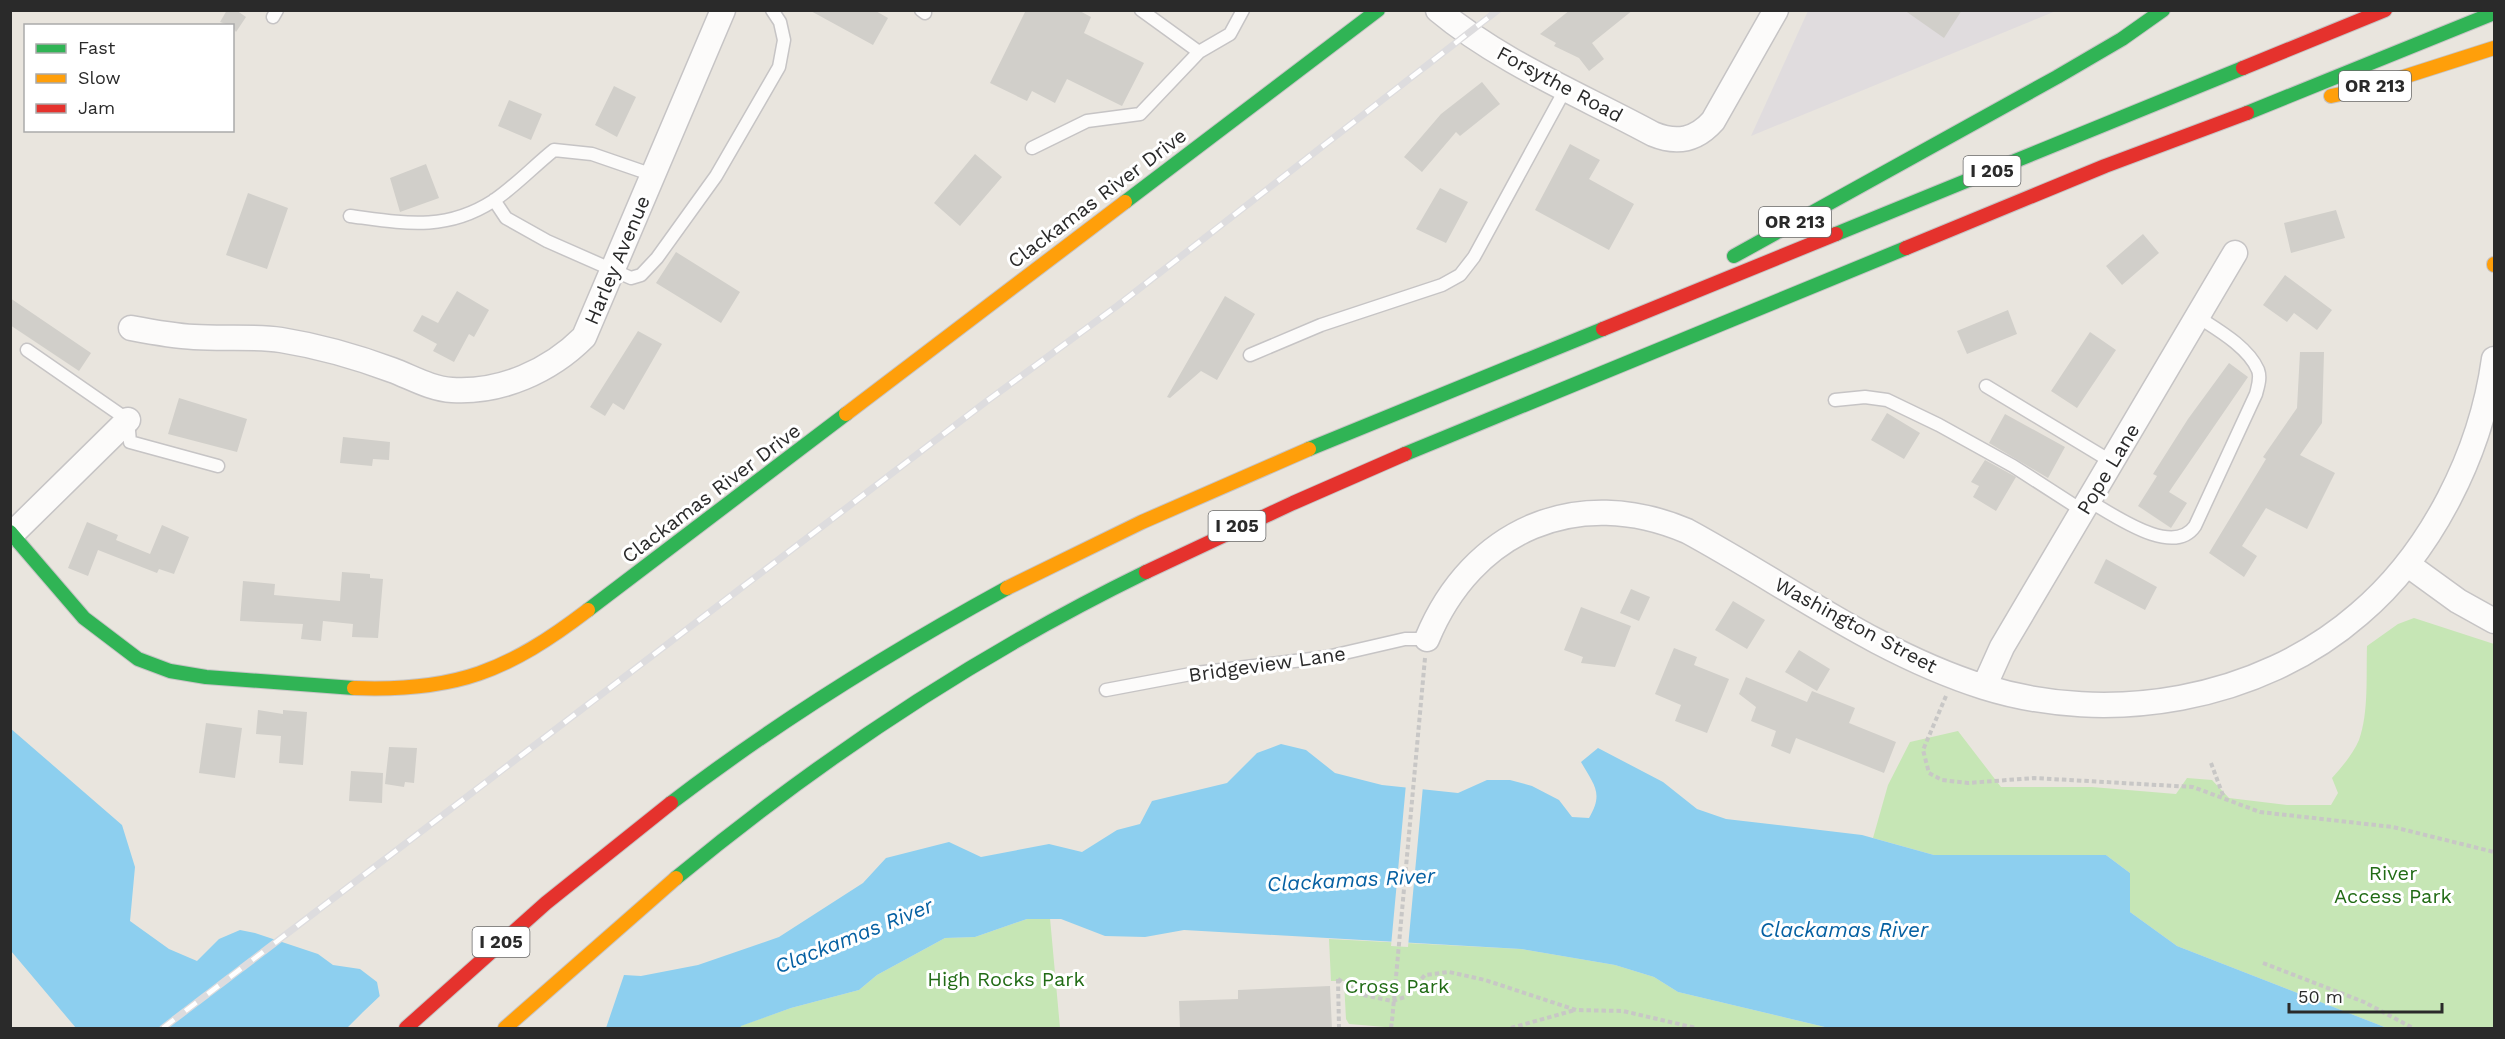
<svg xmlns="http://www.w3.org/2000/svg" width="2505" height="1039" viewBox="0 0 2505 1039" font-family="'Work Sans',sans-serif">
  <style>
    .industrial { fill: #e0dcde }
    .green { fill: #c6e6b5 }
    .water { fill: #8dcfef }
    .pier { fill: #e9e5de }
    .building { fill: #d1cfca }
    .lines { fill: none; stroke-linecap: round; stroke-linejoin: round }
    .lane-casing { stroke: #c6c4c5; stroke-width: 15 }
    .street-casing { stroke: #c6c4c5; stroke-width: 27 }
    .fast-casing { stroke: #c6c4c5; stroke-width: 16 }
    .slow-casing { stroke: #c6c4c5; stroke-width: 16 }
    .jam-casing { stroke: #c6c4c5; stroke-width: 16 }
    .path { stroke: #c8c7c6; stroke-width: 4; stroke-dasharray: 4.5 3; stroke-linecap: butt }
    .lane { stroke: #fcfbfa; stroke-width: 12 }
    .street { stroke: #fcfbfa; stroke-width: 24 }
    .fast { stroke: #30b455; stroke-width: 14 }
    .slow { stroke: #ff9f0a; stroke-width: 14 }
    .jam { stroke: #e5322d; stroke-width: 14 }
    .rail-casing { stroke: #dddcde; stroke-width: 7 }
    .rail { stroke: #fff; stroke-width: 4.5; stroke-dasharray: 14; stroke-linecap: butt }
    .path-bridge { stroke: #c8c7c6; stroke-width: 4; stroke-dasharray: 4.5 3; stroke-linecap: butt }
    .labels { text-anchor: middle; stroke-width: 6; stroke-linejoin: round; paint-order: stroke }
    .shield { fill: #fff; stroke: #6a6a6a; stroke-width: 1.5 }
    .shield-label { font-size: 18px; font-weight: bold; fill: #2a2a2a }
    .street-label { font-size: 20px; fill: #2a2a2a; stroke: #fff }
    .park-label { font-size: 20px; fill: #216b15; stroke: #fff }
    .water-label { font-size: 21px; font-style: italic; fill: #0560a2; stroke: #fff }
  </style>
  <rect width="100%" height="100%" fill="#e9e5de"/>
  <!-- industrial -->
  <path class="industrial" d="M1808,11H2056L1751,136Z"/>
  <!-- green -->
  <path class="green" d="M2414,618L2494,644V1028H2387L2177,946L2130,912V873L2106,855H1934L1873,838L1888,785L1910,742L1958,731L2001,787H2092L2176,794L2187,778L2212,780L2229,798L2287,805H2331L2338,793L2332,778C2342,767 2353,754 2359,740C2369,712 2366,676 2367,646L2398,624Z
    M1050,918L1060,1028H740V1026L791,1008L859,990L877,975L945,938L975,937L1027,919Z
    M1329,939L1521,949L1615,965L1654,977L1678,992L1829,1028H1397L1349,1024L1346,1019L1344,981H1331Z"/>
  <!-- water -->
  <path class="water" d="M10,728L122,825L135,867L130,921L169,949L197,961L219,939L240,930L255,933L318,954L333,965L360,969L377,982L386,1028H76L11,951Z
    M1281,744L1306,750L1335,773L1382,785L1458,793L1487,780H1510L1532,786L1559,800L1572,817L1589,818C1604,793 1594,785 1581,762L1598,748L1663,782L1697,809L1726,819L1862,835L1934,855H2106L2130,873V912L2177,946L2387,1028H1829L1678,992L1654,977L1615,965L1521,949L1184,930L1145,937L1105,936L1061,919H1027L975,937L945,938L877,975L859,990L791,1008L741,1026L740,1028H606L624,975L641,976L698,965L779,937L863,883L886,858L949,842L981,857L1049,844L1082,852L1117,830L1140,824L1152,801L1227,783L1257,753Z"/>
  <!-- pier -->
  <path class="pier" d="M1406,784L1423,786L1408,947L1391,946Z
    M382,994L389,1028H347L363,1012Z"/>
  <!-- building -->
  <path class="building" d="M227,10H236L246,17L236,32L232,26L220,22Z
    M809,10H874L888,18L873,45Z
    M1026,10H1078L1091,17L1084,33L1144,63L1122,106L1067,79L1055,103L1032,91L1027,101L990,83Z
    M1570,10H1633L1592,43L1604,59L1589,71L1579,58L1554,46L1556,43L1540,34Z
    M1904,10H1962L1944,38Z
    M1482,82L1500,104L1460,136L1456,132L1422,172L1404,157L1441,114Z
    M614,86L636,97L617,137L595,125Z
    M509,100L542,114L531,140L498,126Z
    M1570,144L1600,160L1589,179L1634,204L1609,250L1535,210Z
    M975,154L1002,177L960,226L934,203Z
    M426,164L439,198L400,212L390,178Z
    M1440,188L1468,202L1446,243L1416,229Z
    M248,193L288,208L267,269L226,255Z
    M2336,210L2345,238L2291,253L2284,223Z
    M2143,234L2159,253L2122,285L2106,266Z
    M676,252L740,292L721,323L656,283Z
    M2285,275L2332,310L2317,330L2294,313L2287,322L2263,305Z
    M457,291L489,310L474,337L469,334L454,362L433,351L437,344L413,331L422,315L438,323Z
    M1225,296L1255,314L1217,380L1201,371L1170,398L1167,397Z
    M10,298L91,353L79,371L10,325Z
    M2008,310L2017,334L1967,354L1957,331Z
    M638,331L662,344L624,410L613,403L605,416L590,407Z
    M2090,332L2116,350L2077,408L2051,391Z
    M2300,352H2324L2322,423L2300,455L2335,473L2307,529L2266,508L2242,546L2257,556L2244,577L2209,553L2266,459L2263,457L2297,408Z
    M2229,363L2248,377L2169,492L2187,503L2171,528L2138,506L2157,476L2153,474L2188,419Z
    M179,398L247,419L237,452L168,434Z
    M1887,413L1920,433L1904,459L1871,440Z
    M2005,414L2065,447L2048,478L1989,443Z
    M343,437L390,442L389,460L373,459L372,466L340,463Z
    M1985,460L2016,477L1996,511L1973,497L1979,486L1971,482Z
    M87,522L118,535L116,540L150,554L162,525L189,537L174,574L159,569L157,573L98,550L88,576L68,568Z
    M2106,559L2157,587L2145,610L2094,583Z
    M342,572L370,574V578L383,579L378,638L352,637L353,624L323,621L321,641L301,639L303,624L240,621L243,581L275,584L274,595L340,601Z
    M1631,589L1650,597L1639,621L1620,613Z
    M1733,601L1765,620L1747,649L1715,630Z
    M1581,607L1631,626L1615,667L1581,663L1583,657L1564,650Z
    M1674,648L1697,657L1694,665L1729,679L1707,733L1675,721L1681,705L1655,694Z
    M1799,650L1830,669L1817,691L1785,672Z
    M1746,677L1807,702L1812,691L1855,708L1849,723L1896,742L1884,773L1796,738L1790,754L1771,746L1776,731L1751,721L1756,707L1739,694Z
    M258,710L283,714V710L307,712L303,765L279,763L281,736L256,734Z
    M206,723L242,728L235,778L199,773Z
    M389,747L417,748L414,783L405,782L404,787L385,784Z
    M351,771L383,773L382,803L349,801Z
    M1330,986L1332,1029H1180L1179,1001L1238,999V990Z"/>
  <g class="lines">
    <defs>
      <path id="lane" d="M921,10L925,13
        M273,17L277,10
        M1199,52L1230,34L1243,10
        M1032,148L1087,121L1140,114L1199,52L1141,10
        M494,200L506,218L547,241L631,278L641,275L657,258L716,176L779,67L784,40L780,22L772,10
        M350,216C403,223 445,232 493,201C512,189 535,165 554,150L592,154L653,175
        M27,350L128,420L130,442L218,466
        M1250,355L1321,325L1442,285L1460,275L1474,257L1566,88
        M1986,386L2112,462
        M1835,400L1865,397L1887,400L1939,425L2013,466L2083,511
        M2089,501C2114,515 2173,558 2195,526L2256,394C2258,386 2261,378 2258,370C2248,347 2218,330 2198,317
        M1106,690L1196,673L1327,657L1405,639H1427"/>
      <path id="street" d="M1438,10C1500,62 1583,96 1653,134C1677,144 1696,140 1713,121L1776,10
        M131,328C152,332 173,336 194,337C223,339 253,336 281,340C318,346 357,357 392,370C411,377 431,389 452,390C501,393 550,371 584,337L723,10
        M12,534L128,420
        M2407,564L2458,601L2494,621
        M1427,639C1472,530 1577,484 1687,531C1785,584 1876,653 1984,687C2109,726 2259,701 2359,614C2432,552 2481,453 2494,359
        M1984,687L2002,647L2235,253"/>
      <path id="fast" d="M2247,113L2494,13
        M1125,202L1378,10
        M1836,234L2243,68
        M1734,256L2057,77L2122,39L2163,10
        M1309,449L1603,329
        M1405,454L1906,248
        M10,532L84,618L138,659L170,671L206,677L354,688
        M588,610L846,414
        M671,803C777,722 890,652 1007,588
        M676,878C820,759 978,654 1146,572"/>
      <path id="slow" d="M2331,96L2369,88L2494,48
        M2494,264V265
        M846,414L1125,202
        M1007,588L1142,522L1309,449
        M354,688C456,692 508,671 588,610
        M505,1028L676,878"/>
      <path id="jam" d="M2243,68L2385,10
        M1906,248L2105,166L2247,113
        M1603,329L1836,234
        M1146,572L1293,503L1405,454
        M406,1028L546,903L671,803"/>
    </defs>
    <!-- lane casing -->
    <use href="#lane" class="lane-casing"/>
    <!-- street casing -->
    <use href="#street" class="street-casing"/>
    <!-- fast casing -->
    <use href="#fast" class="fast-casing"/>
    <!-- slow casing -->
    <use href="#slow" class="slow-casing"/>
    <!-- jam casing -->
    <use href="#jam" class="jam-casing"/>
    <!-- path -->
    <path class="path" d="M1946,696L1923,750L1929,773L1942,780L1968,783L2034,778L2193,787L2260,812L2393,827L2494,852
      M2211,763L2224,798
      M2263,963L2364,1002L2413,1028
      M1338,979L1363,995L1392,1001L1405,997L1425,975L1449,972L1485,980L1576,1010L1623,1011L1696,1028
      M1338,979L1339,1028
      M1391,1028L1392,1021
      M1511,1028L1575,1010"/>
    <!-- lane -->
    <use href="#lane" class="lane"/>
    <!-- street -->
    <use href="#street" class="street"/>
    <!-- fast -->
    <use href="#fast" class="fast"/>
    <!-- slow -->
    <use href="#slow" class="slow"/>
    <!-- jam -->
    <use href="#jam" class="jam"/>
    <defs>
      <path id="rail" d="M163,1028L987,401L1117,306L1498,10"/>
    </defs>
    <!-- rail casing -->
    <use href="#rail" class="rail-casing"/>
    <!-- rail -->
    <use href="#rail" class="rail"/>
    <!-- path-bridge -->
    <path class="path-bridge" d="M1392,1021L1425,658"/>
  </g>
  <g class="labels">
    <!-- shield labels -->
    <g class="shield">
      <rect x="2339" y="71" width="72" height="30" rx="4.5"/>
      <rect x="1963.5" y="156" width="57" height="30" rx="4.5"/>
      <rect x="1759" y="207" width="72" height="30" rx="4.5"/>
      <rect x="1208.5" y="511" width="57" height="30" rx="4.5"/>
      <rect x="472.5" y="927" width="57" height="30" rx="4.5"/>
    </g>
    <g class="shield-label">
      <text x="2375" y="92">OR 213</text>
      <text x="1992" y="177">I 205</text>
      <text x="1795" y="228">OR 213</text>
      <text x="1237" y="532">I 205</text>
      <text x="501" y="948">I 205</text>
    </g>
    <!-- street labels -->
    <g class="street-label">
      <text transform="translate(1560 84) rotate(28)" y="7">Forsythe Road</text>
      <text transform="translate(1097 198) rotate(-37)" y="7">Clackamas River Drive</text>
      <text transform="translate(617 260) rotate(-67)" y="7">Harley Avenue</text>
      <text transform="translate(2108 469) rotate(-59)" y="7">Pope Lane</text>
      <text transform="translate(711 493) rotate(-37)" y="7">Clackamas River Drive</text>
      <text transform="translate(1856 625) rotate(28)" y="7">Washington Street</text>
      <text transform="translate(1267 664) rotate(-8)" y="7">Bridgeview Lane</text>
    </g>
    <!-- park labels -->
    <g class="park-label">
      <text x="2393" y="880">River<tspan x="2393" dy="23">Access Park</tspan></text>
      <text x="1006" y="986">High Rocks Park</text>
      <text x="1397" y="993">Cross Park</text>
    </g>
    <!-- water labels -->
    <g class="water-label">
      <text transform="translate(1351 880) rotate(-3)" y="7">Clackamas River</text>
      <text x="1844" y="937">Clackamas River</text>
      <text transform="translate(854 936) rotate(-22)" y="7">Clackamas River</text>
    </g>
  </g>
  <!-- border -->
  <rect width="2505" height="1039" fill="none" stroke="#2a2a2a" stroke-width="24"/>
  <!-- legend -->
  <rect x="24" y="24" width="210" height="108" fill="#ffffff" stroke="#aaaaaa" stroke-width="1.5"/>
  <rect x="36" y="44" width="30" height="9" fill="#30b455" stroke="#aaaaaa" stroke-width="1.5"/>
  <text x="78" y="54" font-size="18" fill="#2a2a2a">Fast</text>
  <rect x="36" y="74" width="30" height="9" fill="#ff9f0a" stroke="#aaaaaa" stroke-width="1.5"/>
  <text x="78" y="84" font-size="18" fill="#2a2a2a">Slow</text>
  <rect x="36" y="104" width="30" height="9" fill="#e5322d" stroke="#aaaaaa" stroke-width="1.5"/>
  <text x="78" y="114" font-size="18" fill="#2a2a2a">Jam</text>
  <!-- scale -->
  <path d="M2289 1003v9h153v-9" fill="none" stroke="#2a2a2a" stroke-width="3"/>
  <text x="2298" y="1003" font-size="18" fill="#2a2a2a" stroke="#ffffff" stroke-width="4.5" paint-order="stroke">50 m</text>
</svg>
